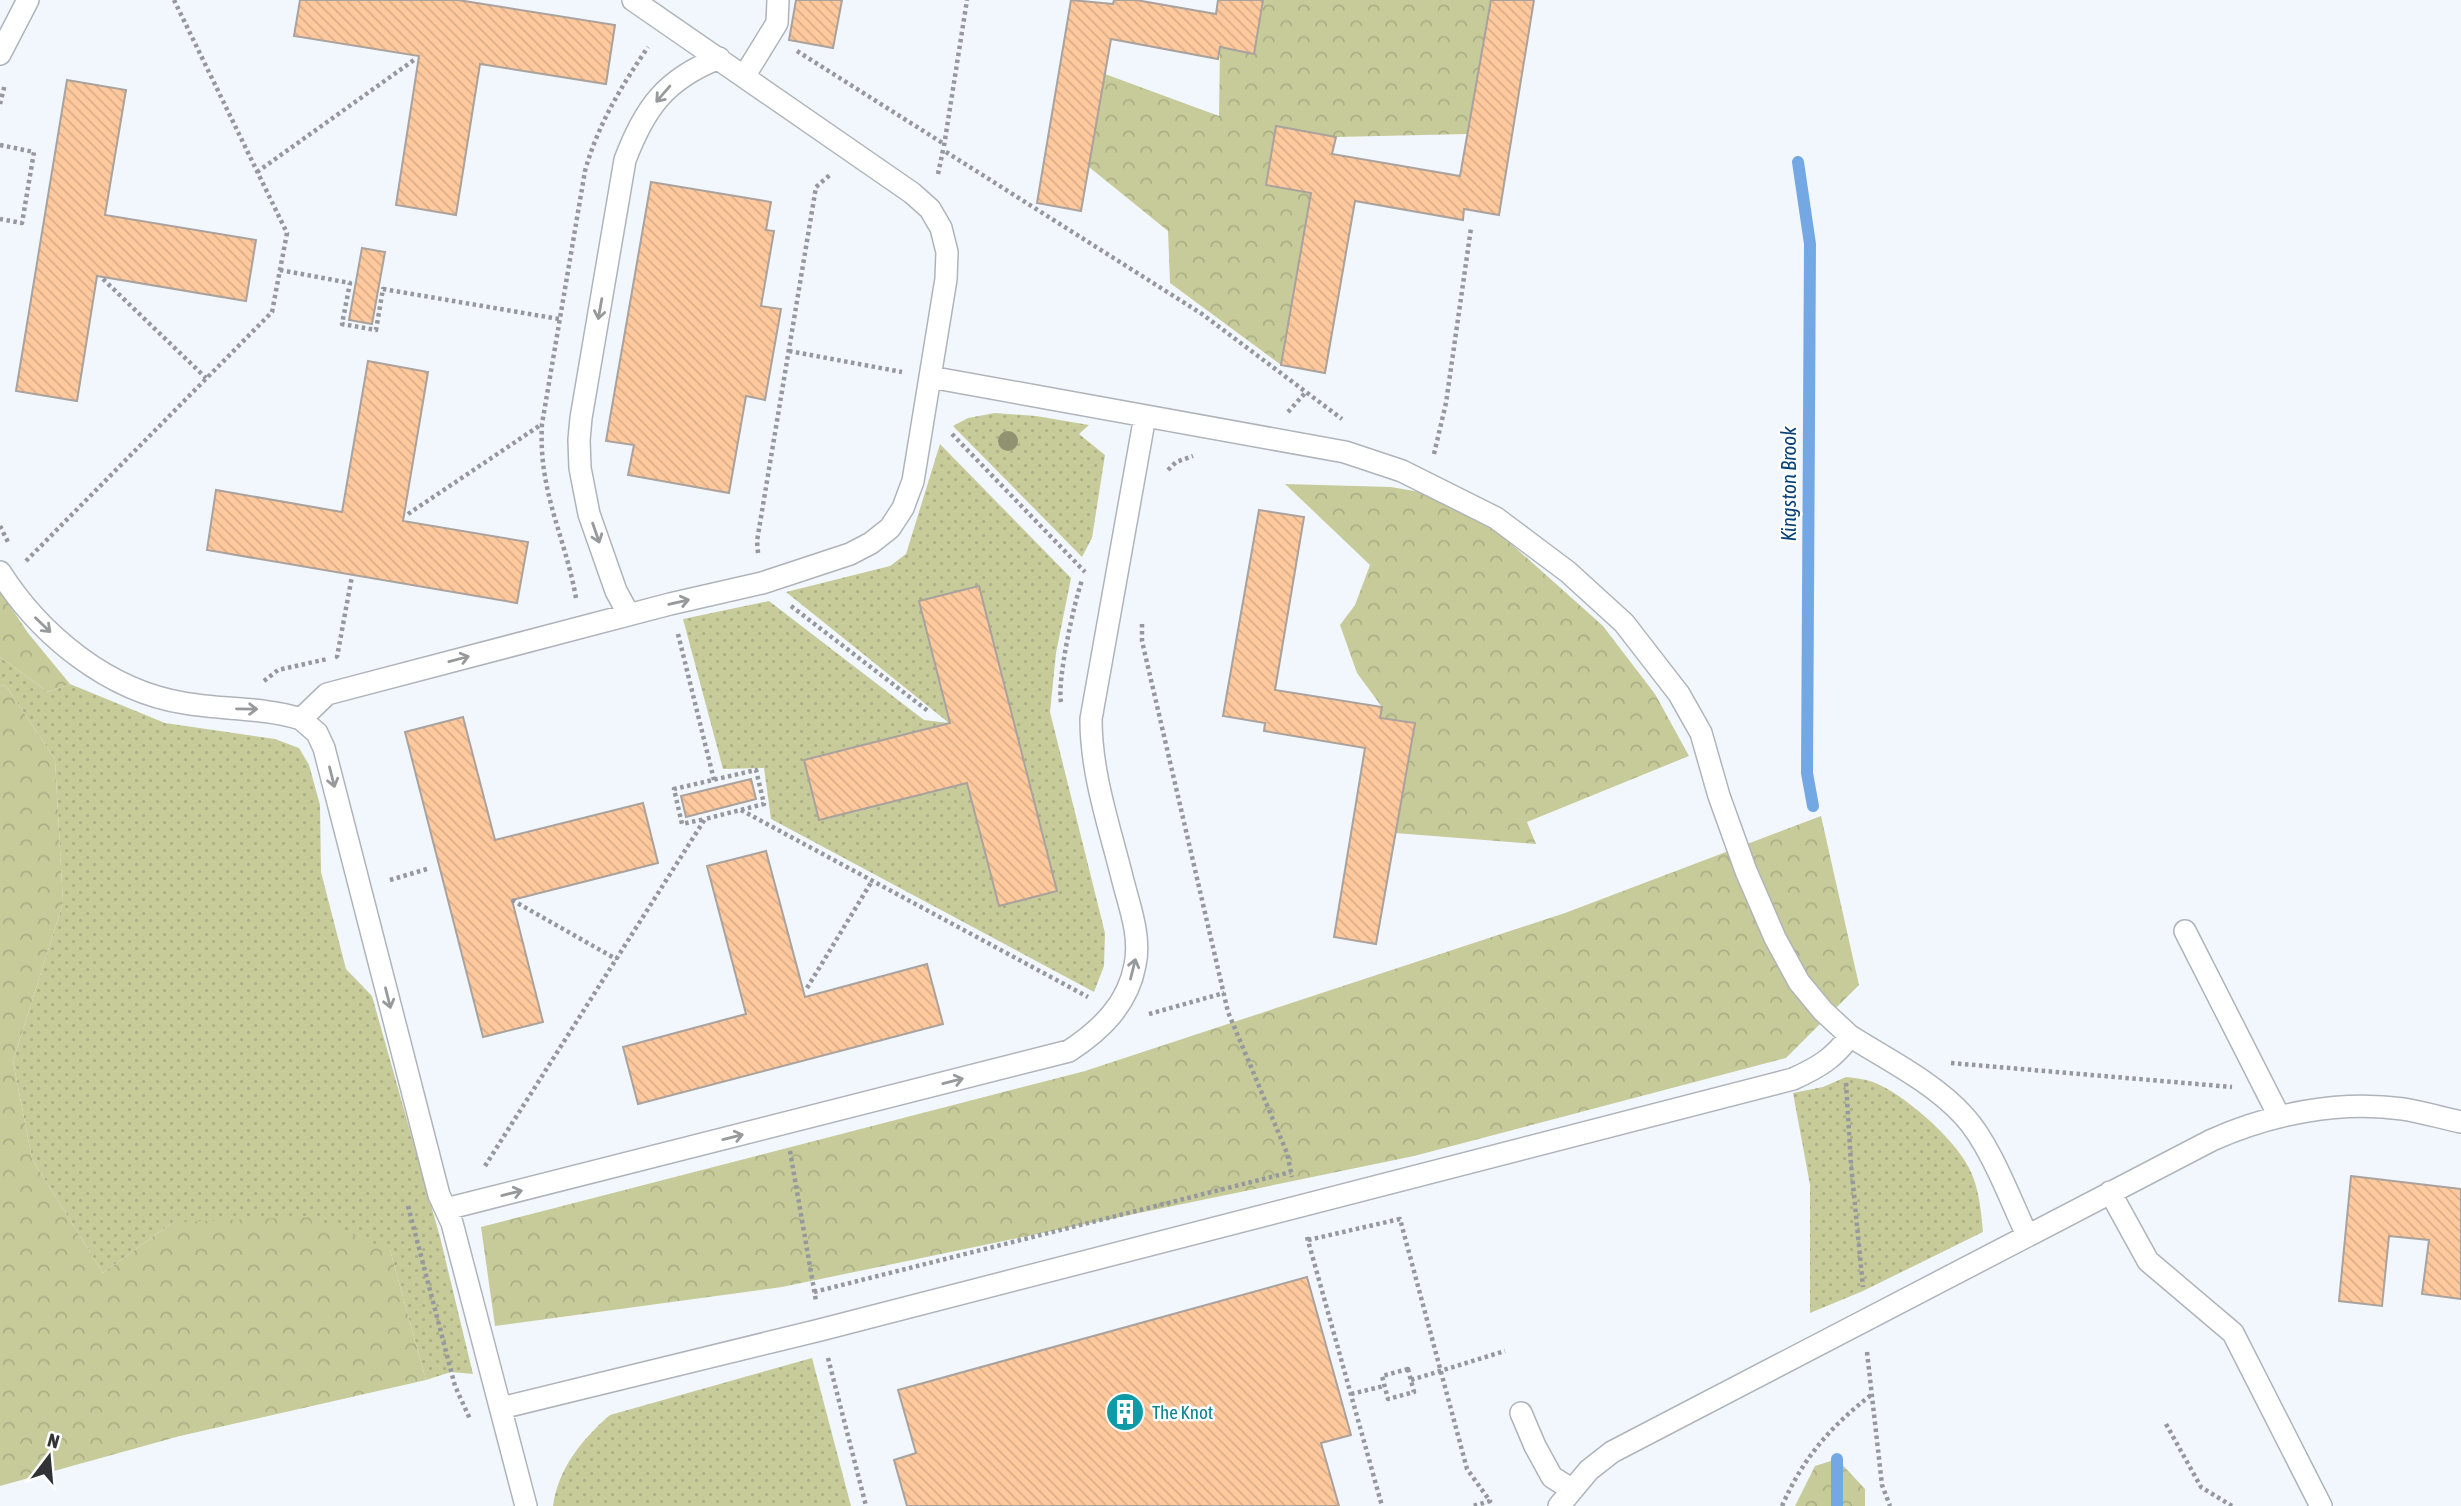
<svg xmlns="http://www.w3.org/2000/svg" width="2461" height="1506" viewBox="0 0 2461 1506" font-family="'Asap Condensed',sans-serif">
  <style>
    .grass { fill: url(#grass-dots) }
    .forest { fill: url(#forest-crowns) }
    .lines { fill: none; stroke-linecap: round; stroke-linejoin: round }
    .stream { stroke: #74a8e4; stroke-width: 12 }
    .building { fill: url(#building-back-hatch); stroke: #a9a29d; stroke-width: 2 }
    .lane-casing { stroke: #afb4ba; stroke-width: 24 }
    .path { stroke: #95989d; stroke-width: 4.5; stroke-dasharray: 3.5 3.5; stroke-linecap: butt }
    .lane { stroke: #fff; stroke-width: 21 }
    .tree { fill: #909272 }
    .oneway { stroke: #98999a }
    .labels { text-anchor: middle; stroke-width: 5; stroke-linejoin: round; paint-order: stroke }
    .culture-label { font-size: 19px; fill: #0d838f; stroke: #fff; text-anchor: start }
    .water-label { font-size: 21px; font-style: italic; fill: #064177; stroke: #fff }
  </style>
  <defs>
    <pattern id="grass-dots" width="8" height="8" patternUnits="userSpaceOnUse" patternTransform="scale(1.75)"><rect width="8" height="8" fill="#c7cb9a"/><path d="M2 2h.1M6 6h.1" fill="none" stroke="#abaf85" stroke-width="1.8" stroke-linecap="round"/></pattern>
    <pattern id="forest-crowns" width="20" height="18" patternUnits="userSpaceOnUse" patternTransform="scale(1.75)"><rect width="20" height="18" fill="#c7cb9a"/><path d="M2 6a3 3 0 1 1 6 0M12 15a3 3 0 1 1 6 0" fill="none" stroke="#abaf85"/></pattern>
    <pattern id="building-back-hatch" width="6" height="6" patternUnits="userSpaceOnUse" patternTransform="scale(1.75)"><rect width="6" height="6" fill="#ffc99e"/><path d="M-1 5l2 2M0 0l6 6M5-1l2 2" fill="none" stroke="#dbad89"/></pattern>
  </defs>
  <rect width="100%" height="100%" fill="#f2f7fe"/>
  <!-- grass -->
  <path class="grass" d="M995,413L1036,416L1089,425L1079,434L1105,455L1092,538L1082,557L953,426L968,418Z
    M940,444L1071,578L1056,653L1050,712L1105,933L1104,966L1094,992L771,819L764,768L723,769L683,619L769,601L924,720L949,723L786,592L890,566L906,554Z
    M0,657L48,692L70,684L165,723L275,739L299,748L309,765L320,805L321,872L346,969L372,996L440,1237L473,1374L451,1372L426,1380L390,1250L173,1222L103,1273L32,1159L13,1061L63,903L55,759L6,686L0,685Z
    M1846,1077C1855,1078 1864,1079 1873,1082C1903,1093 1955,1139 1969,1168C1979,1187 1981,1211 1983,1232L1863,1291L1810,1313V1185L1793,1093L1823,1087Z
    M812,1358L851,1506H553C558,1469 582,1439 610,1415Z"/>
  <!-- forest -->
  <path class="forest" d="M1263,0H1491L1467,134L1336,137L1276,126L1266,185L1311,193L1281,365L1170,283L1168,231L1089,167L1105,74L1219,116L1220,47L1254,54Z
    M1285,484L1391,487L1461,499L1603,626L1655,694L1689,756L1527,822L1536,844L1395,833L1415,723L1380,718L1382,707L1357,673L1340,625L1355,605L1370,565Z
    M0,591L28,633L70,684L48,692L0,657Z
    M0,685L6,686L55,759L63,903L13,1061L32,1159L103,1273L173,1222L310,1217L390,1250L426,1380L180,1436L0,1486Z
    M1821,816L1859,985L1786,1058L1414,1156L782,1287L495,1326L481,1227L1085,1071L1565,913Z
    M1837,1459L1865,1489V1506H1795L1815,1466Z"/>
  <g class="lines">
    <!-- stream -->
    <path class="stream" d="M1798,162L1810,244L1807,773L1813,806
      M1837,1506V1459"/>
  </g>
  <!-- building -->
  <path class="building" d="M300,0H458L615,25L606,84L480,64L456,215L396,205L419,56L294,36Z
    M796,0H842L833,48L789,40Z
    M1071,0L1113,4L1114,0H1136L1216,14L1218,0H1263L1254,54L1220,47L1218,59L1111,39L1081,211L1037,203Z
    M1491,0H1534L1499,215L1464,209L1463,220L1355,201L1325,373L1281,365L1311,193L1266,185L1276,126L1336,137L1332,154L1460,176Z
    M67,80L126,90L105,215L256,240L246,301L97,276L77,401L16,391Z
    M651,182L771,202L766,230L774,231L761,306L781,309L765,400L746,396L729,493L628,475L634,445L606,441Z
    M362,248L385,252L372,324L349,320Z
    M368,361L428,372L403,521L528,542L517,603L207,550L216,490L342,512Z
    M1259,510L1304,517L1275,690L1382,707L1380,718L1415,723L1376,944L1334,937L1365,748L1264,731L1265,723L1223,716Z
    M979,586L1057,891L999,906L967,783L819,820L804,760L950,723L919,601Z
    M463,717L495,840L643,803L658,863L512,900L543,1022L483,1037L405,732Z
    M751,779L756,799L686,817L681,796Z
    M766,851L805,997L927,964L943,1024L638,1104L623,1047L746,1014L707,866Z
    M2351,1176L2461,1189V1299L2422,1294L2429,1240L2389,1236L2382,1306L2339,1301Z
    M1307,1277L1351,1435L1321,1443L1339,1506H907L894,1460L916,1453L898,1390Z"/>
  <g class="lines">
    <defs>
      <path id="lane" d="M0,54L28,0
        M745,75L777,23L778,0
        M930,377L1345,452L1402,471L1496,518L1568,572L1624,623L1679,694L1701,733L1719,796L1746,871L1775,938L1799,982L1823,1011L1850,1036
        M0,572C40,635 108,691 184,703C223,710 263,707 301,719L327,694L670,604L762,583L850,554L871,543L890,528L903,508L913,481L946,279L947,252L941,228L930,209L912,193L633,0
        M629,615L616,591L589,514L580,468L579,440L581,418L625,160C645,107 666,79 719,58
        M301,719L317,733L324,748L439,1195L452,1223L526,1506
        M2185,931L2279,1116
        M2110,1192L2148,1261L2233,1333L2321,1506
        M446,1209L1069,1051C1101,1030 1128,1004 1135,965C1141,937 1130,908 1123,881C1110,828 1091,775 1091,719L1145,416
        M501,1408L820,1330L1793,1079C1819,1067 1833,1059 1850,1036C1888,1060 1933,1082 1964,1116C1990,1144 2010,1199 2027,1235
        M1521,1413L1535,1446L1552,1477L1571,1489
        M1559,1506L1589,1470L1612,1452L2212,1140C2271,1114 2338,1100 2403,1109C2422,1112 2442,1118 2461,1122"/>
    </defs>
    <!-- lane casing -->
    <use href="#lane" class="lane-casing"/>
    <!-- path -->
    <path class="path" d="M797,51L944,144
      M0,104L5,84
      M0,145L34,152L22,223L0,219
      M944,146L967,0
      M257,172L414,60
      M938,174L943,150L1202,314L1342,419
      M280,270L350,283L342,324L376,330L383,289L559,319
      M103,279L206,378
      M789,351L902,372
      M1288,412L1306,392
      M952,434L1085,572
      M1434,454L1446,403L1471,228
      M1168,470L1176,462L1193,456
      M408,514L542,424
      M0,526L9,544
      M758,553L757,541L816,187L831,174
      M26,561L272,312L287,233L174,0
      M576,598C565,536 538,491 542,424L585,171C598,124 621,87 648,47
      M791,606L928,711
      M1142,624V641L1228,1012L1287,1153L1292,1177
      M678,634L714,780
      M338,658L337,657L352,576
      M264,681L278,670L327,659
      M1061,702C1057,680 1074,603 1082,580
      M741,810L1088,997
      M390,880L427,869
      M512,900L616,959
      M807,988L872,881
      M1149,1014L1224,993
      M1951,1063L2232,1087
      M1846,1083L1851,1164L1863,1287
      M790,1151L816,1301
      M485,1166L705,819L764,804L756,770L674,789L682,824L705,819
      M408,1206L455,1386L470,1419
      M1307,1237L1382,1506
      M1308,1240L1400,1219L1467,1469L1490,1501L1473,1506
      M814,1292L1291,1172
      M1867,1352L1882,1485L1890,1506
      M828,1358L866,1506
      M1408,1369L1414,1392L1388,1399L1382,1376Z
      M1411,1380L1505,1351
      M1351,1394L1384,1386
      M2166,1424L2201,1487L2232,1506
      M1782,1506C1803,1458 1830,1427 1871,1395"/>
    <!-- lane -->
    <use href="#lane" class="lane"/>
  </g>
  <!-- trees -->
  <circle class="tree" cx="1008" cy="441" r="10"/>
  <!-- one-way arrows -->
  <defs><path id="oneway-shaft" d="M-6 0H5M1.5-3L5.5 0L1.5 3" fill="none" stroke-width="1.6" stroke-linecap="round" stroke-linejoin="round" transform="scale(1.75)"/></defs>
  <g class="oneway">
    <use href="#oneway-shaft" transform="translate(663 94) rotate(131)"/>
    <use href="#oneway-shaft" transform="translate(600 309) rotate(100)"/>
    <use href="#oneway-shaft" transform="translate(596 533) rotate(71)"/>
    <use href="#oneway-shaft" transform="translate(679 602) rotate(-13)"/>
    <use href="#oneway-shaft" transform="translate(43 625) rotate(44)"/>
    <use href="#oneway-shaft" transform="translate(459 659) rotate(-15)"/>
    <use href="#oneway-shaft" transform="translate(247 709) rotate(1)"/>
    <use href="#oneway-shaft" transform="translate(332 777) rotate(76)"/>
    <use href="#oneway-shaft" transform="translate(1133 969) rotate(-76)"/>
    <use href="#oneway-shaft" transform="translate(388 998) rotate(76)"/>
    <use href="#oneway-shaft" transform="translate(953 1081) rotate(-14)"/>
    <use href="#oneway-shaft" transform="translate(733 1137) rotate(-14)"/>
    <use href="#oneway-shaft" transform="translate(512 1193) rotate(-14)"/>
  </g>
  <!-- icons -->
  <defs>
    <symbol id="building-disc" viewBox="-11 -11 22 22"><circle r="9.5" fill="#0f9aa8" stroke="#fff"/><path d="M-4-6H4V6H1V3H-1V6H-4ZM-2.5-4.3h1.7v1.8h-1.7ZM.8-4.3h1.7v1.8H.8ZM-2.5-1h1.7V.8h-1.7ZM.8-1h1.7V.8H.8Z" fill="#fff"/></symbol>
  </defs>
  <g fill-rule="evenodd">
    <use href="#building-disc" x="1103" y="1390" width="44" height="44"/>
  </g>
  <g class="labels">
    <!-- culture labels -->
    <g class="culture-label">
      <text x="1152" y="1419">The Knot</text>
    </g>
    <!-- water labels -->
    <g class="water-label">
      <text transform="translate(1789 484) rotate(-90)" y="7">Kingston Brook</text>
    </g>
  </g>
  <!-- north arrow -->
  <g transform="translate(49 1457) rotate(16)" stroke="#ffffff" stroke-width="5" paint-order="stroke">
  <path d="M0-5L12 26L0 18L-12 26Z" fill="#323336"/>
  <text y="-10" font-size="19" font-weight="bold" text-anchor="middle" fill="#323336">N</text>
  </g>
</svg>
